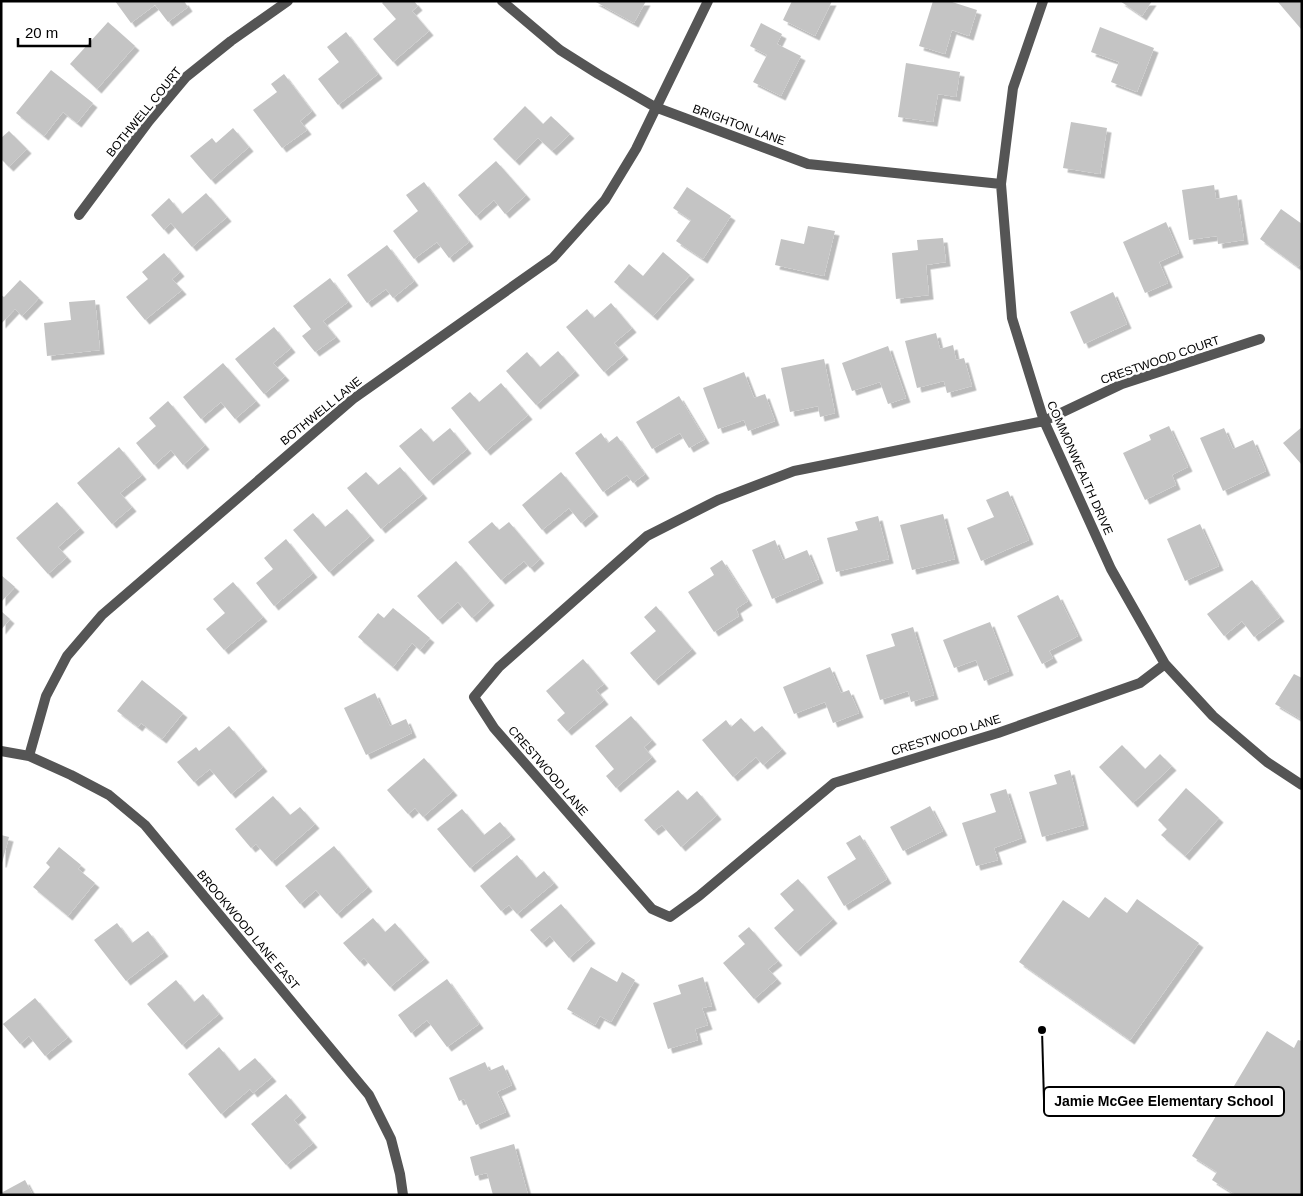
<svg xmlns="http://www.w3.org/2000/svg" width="1303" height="1196" viewBox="0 0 1303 1196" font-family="Helvetica,sans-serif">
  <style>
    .building { fill: #c4c4c4; filter: url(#shadow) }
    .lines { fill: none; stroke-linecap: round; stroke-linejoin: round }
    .street { stroke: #555; stroke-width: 10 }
    .labels { text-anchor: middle; stroke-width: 5; stroke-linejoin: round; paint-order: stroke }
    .street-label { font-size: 12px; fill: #000; stroke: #fff }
    .leader { fill: none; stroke: #000; stroke-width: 2 }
    .callout-dot { fill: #000; stroke: #fff; stroke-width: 2 }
    .callout { fill: #fff; stroke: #000; stroke-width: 2 }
    .callout-label { font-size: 14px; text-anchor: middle; font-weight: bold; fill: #000 }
  </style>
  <defs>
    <filter id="shadow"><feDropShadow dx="4.5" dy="4.5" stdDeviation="0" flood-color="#0004"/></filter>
  </defs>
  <rect width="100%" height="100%" fill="#fff"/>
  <!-- building -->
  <path class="building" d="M115,1H184L188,7L168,22L155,5L131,23Z
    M384,1H414L418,6L412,11L429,31L393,62L373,39L396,19L382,3Z
    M594,1H646L634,23Z
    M792,1H832L815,36L783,20Z
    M933,1H949L977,10L969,36L952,30L945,54L919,46Z
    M1120,1H1152L1142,16Z
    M1279,1H1302V30L1278,2Z
    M108,22L135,46L97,89L70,64Z
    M761,23L782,34L777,44L801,56L781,96L753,82L767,55L750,46Z
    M1100,27L1154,48L1137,92L1111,82L1119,62L1091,52Z
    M346,32L378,74L338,105L318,79L339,62L327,47Z
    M906,63L960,72L956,97L938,94L933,122L898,117Z
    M51,70L93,103L77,123L63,112L44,136L16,113Z
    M284,74L312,111L300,121L307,130L282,148L253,110L277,92L271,84Z
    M525,106L543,124L551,116L570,134L552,151L538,138L515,161L493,139Z
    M1071,122L1107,128L1100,174L1063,168Z
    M233,128L249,147L211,180L190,156L212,138L216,143Z
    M9,131L27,149L9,167L1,159V138Z
    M496,161L526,195L505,214L494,200L476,216L458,195Z
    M424,182L469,242L449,258L437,242L414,259L393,231L418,211L406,195Z
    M1214,185L1216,199L1237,195L1244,240L1218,244L1217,236L1189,240L1182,190Z
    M687,187L731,216L703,259L676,241L691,220L673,208Z
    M206,193L227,217L192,247L171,223L164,230L151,215L169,198L182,214Z
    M1281,209L1302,224V263L1298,267L1260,239Z
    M1166,222L1179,253L1159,262L1168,283L1145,293L1123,242Z
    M808,226L835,231L824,276L775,265L781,239L804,244Z
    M943,238L946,262L926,265L929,295L896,299L892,253L918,250L917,240Z
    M387,245L414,281L393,298L386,289L367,303L347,275Z
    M663,252L690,275L653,316L614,282L629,264L643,276Z
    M164,253L180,272L172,279L182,290L145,320L126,297L148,279L142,272Z
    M330,278L348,302L323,321L336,337L315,352L302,336L311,329L293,306Z
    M20,280L39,298L22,316L15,309L1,324V295L4,297Z
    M1113,292L1127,324L1084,344L1070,312Z
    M95,300L100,350L47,356L44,323L71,320L69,302Z
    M611,303L632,328L614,343L624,355L604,372L566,327L587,309L594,318Z
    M274,327L291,348L273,363L285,376L264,394L235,359Z
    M936,333L940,349L953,345L956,360L964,358L972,386L947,393L944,381L917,388L905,341Z
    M888,346L906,398L888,404L880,382L852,391L842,363Z
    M558,351L575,371L536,405L506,371L527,352L540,367Z
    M824,359L835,413L820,417L818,406L790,412L781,368Z
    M223,363L256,401L235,419L221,402L201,419L183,397Z
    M744,372L754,398L765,394L775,421L748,431L744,420L718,429L703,388Z
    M501,383L528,415L486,451L451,408L470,392L479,402Z
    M679,396L705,439L689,448L680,433L652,449L636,422Z
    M168,401L205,445L183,465L171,450L154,465L136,443L156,426L149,418Z
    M1169,426L1188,467L1172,475L1176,485L1145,500L1123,453L1151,440L1149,435Z
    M1302,427V465L1283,443Z
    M421,428L433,442L450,428L467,449L429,481L399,446Z
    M1224,428L1233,449L1253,440L1266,471L1223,491L1200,438Z
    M601,433L608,443L617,436L645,474L633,483L627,475L603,492L575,453Z
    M119,447L142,475L120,493L132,507L112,524L77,483Z
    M400,467L423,494L381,529L347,488L366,472L378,485Z
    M561,472L594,512L581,523L569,508L542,530L522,505Z
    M1008,491L1029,540L981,561L967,528L994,517L986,500Z
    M57,502L80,528L58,547L67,557L48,574L16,538Z
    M347,509L370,536L329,572L293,530L313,513L325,527Z
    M943,514L955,559L912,570L900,525Z
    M878,516L889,559L836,572L827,538L858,530L855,522Z
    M492,522L499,530L509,522L540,559L530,568L524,561L501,580L468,542Z
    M1200,524L1219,566L1185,581L1167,539Z
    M286,539L313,573L274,606L256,583L273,569L264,558Z
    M775,540L783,560L807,550L819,579L772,599L752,550Z
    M722,560L748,601L736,609L739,616L714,632L688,592L714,575L710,568Z
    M456,561L490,601L472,618L458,602L438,620L417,596Z
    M1,575L15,587L1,602Z
    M1252,580L1280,617L1254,637L1242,621L1224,636L1207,614Z
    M233,582L263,617L224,650L206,629L225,613L213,599Z
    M1058,595L1078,636L1049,651L1053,658L1042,664L1017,616Z
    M656,606L692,649L654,681L630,653L656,631L644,617Z
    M393,608L430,638L420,650L412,643L393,667L358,637L378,613L384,618Z
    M1,611L10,619L1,630Z
    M990,622L1009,671L984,681L976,660L954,668L943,640Z
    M913,627L934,695L911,702L908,691L880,700L866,655L895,646L891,634Z
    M583,659L604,684L596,690L604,700L567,731L557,720L565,713L546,691Z
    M830,667L841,693L849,690L859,713L833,723L825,702L794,714L783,687Z
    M1294,674L1302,678V720L1275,704Z
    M142,680L183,713L162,739L141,723L138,727L117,711Z
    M375,693L390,726L406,719L412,733L366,755L344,708Z
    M631,716L652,740L644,747L652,757L616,788L606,776L614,769L595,746Z
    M741,718L754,732L762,726L782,749L763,765L756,757L733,777L702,740L726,720L731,727Z
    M229,726L263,767L231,794L210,769L194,782L177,762L196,747L199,751Z
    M1122,745L1145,769L1160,754L1172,766L1133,803L1099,767Z
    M424,758L453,791L423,817L415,808L408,814L387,790Z
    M1070,770L1084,825L1042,837L1029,792L1057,784L1054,775Z
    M1186,788L1219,818L1185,856L1161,835L1167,829L1158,820Z
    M1006,789L1022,838L994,848L998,860L976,866L962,823L996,812L990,794Z
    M678,790L687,800L697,791L717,815L681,847L662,825L654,831L644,820Z
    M273,796L290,815L300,807L315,824L272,862L256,844L251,848L235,829Z
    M930,806L943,831L903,851L890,827Z
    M462,809L484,835L500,822L511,835L470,868L437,829Z
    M1,835L9,837L2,863H1Z
    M860,835L887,879L844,906L827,877L856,859L846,843Z
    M334,846L368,887L337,914L316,890L300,904L285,886Z
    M59,847L81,865L78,869L95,883L68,916L33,887L50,867L46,863Z
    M517,855L536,878L544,871L554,883L517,914L509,905L501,911L480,886Z
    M798,879L833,919L796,952L774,928L794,910L780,894Z
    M1105,897L1127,913L1137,899L1199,943L1130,1040L1019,962L1063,900L1089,918Z
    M561,904L591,939L569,958L550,936L542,943L530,930Z
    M373,918L385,932L395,923L425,958L390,987L364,958L360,962L343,943Z
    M117,923L132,943L148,931L164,952L126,981L94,940Z
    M749,927L778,961L768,969L777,979L754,999L723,963L745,944L738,936Z
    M591,967L617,982L622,972L635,980L611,1022L600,1016L595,1025L567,1009Z
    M703,977L712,1006L702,1008L708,1025L695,1029L698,1040L668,1049L653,1003L681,994L678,985Z
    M447,979L479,1024L447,1047L427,1020L411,1033L398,1015Z
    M176,980L194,1002L203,994L219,1014L182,1045L147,1004Z
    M35,998L68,1037L45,1056L29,1036L20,1044L3,1024Z
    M1267,1031L1294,1048L1298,1040L1302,1041V1195H1236L1212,1180L1217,1172L1192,1156Z
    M219,1047L239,1071L255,1058L272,1077L253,1093L250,1089L221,1114L188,1074Z
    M485,1062L489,1071L503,1065L512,1085L497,1092L506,1112L476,1125L464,1099L459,1101L449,1078Z
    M286,1094L302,1113L294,1120L313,1143L286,1165L251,1124Z
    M514,1144L528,1195H493L487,1173L475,1176L470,1157Z
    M25,1180L33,1195H1V1193Z"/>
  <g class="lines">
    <!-- street -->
    <path class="street" d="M502,1L560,50L598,74L655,107L808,164L1001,184
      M1043,1L1013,88L1001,184L1012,318L1044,421L1111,569L1165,664L1213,716L1267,762L1302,785
      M79,215L149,121L186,77L231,41L288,1
      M1165,664L1140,683L998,733L834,783L699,896L670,917L652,909L494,728L474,697L499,667L647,536L718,500L794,471L1044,421L1122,384L1260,339
      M1,751L29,756L71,775L109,795L145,825L369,1095L391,1139L400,1174L403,1195
      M29,756L46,696L67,656L102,615L353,399L553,258L605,200L636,149L708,1"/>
  </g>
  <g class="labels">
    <!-- street labels -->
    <g class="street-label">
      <text transform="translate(144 112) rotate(-51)" y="4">BOTHWELL COURT</text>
      <text transform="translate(739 125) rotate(20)" y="4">BRIGHTON LANE</text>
      <text transform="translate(1160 360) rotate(-19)" y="4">CRESTWOOD COURT</text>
      <text transform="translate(321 411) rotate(-39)" y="4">BOTHWELL LANE</text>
      <text transform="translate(1080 468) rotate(66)" y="4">COMMONWEALTH DRIVE</text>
      <text transform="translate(946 735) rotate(-17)" y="4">CRESTWOOD LANE</text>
      <text transform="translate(548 771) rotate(49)" y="4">CRESTWOOD LANE</text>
      <text transform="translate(248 930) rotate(50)" y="4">BROOKWOOD LANE EAST</text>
    </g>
  </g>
  <!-- callouts -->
  <path class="leader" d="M1042 1030L1044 1101"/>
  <circle class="callout-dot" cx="1042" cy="1030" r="5"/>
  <rect class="callout" x="1044" y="1087" width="240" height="29" rx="5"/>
  <g class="callout-label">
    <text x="1164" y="1106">Jamie McGee Elementary School</text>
  </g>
  <!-- border -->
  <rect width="1303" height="1196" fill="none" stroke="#000000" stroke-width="5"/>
  <!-- scale -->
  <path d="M18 38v8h72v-8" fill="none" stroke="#000000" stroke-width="2.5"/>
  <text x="25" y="38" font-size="15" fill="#000000" stroke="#ffffff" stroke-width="4" paint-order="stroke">20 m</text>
</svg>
